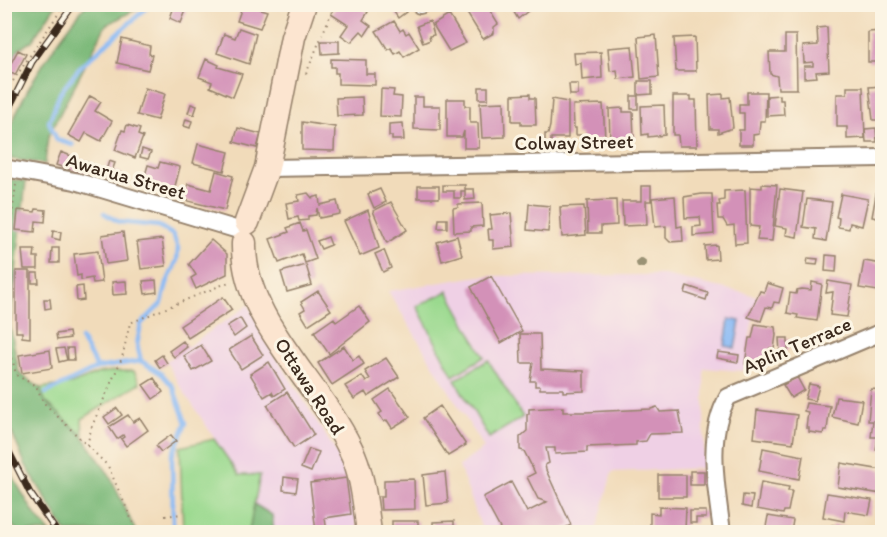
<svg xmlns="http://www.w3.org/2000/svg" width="887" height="537" viewBox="0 0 887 537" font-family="Itim,sans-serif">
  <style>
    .built { fill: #efd0e5 }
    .green { fill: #9ad98e; stroke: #6a8256; stroke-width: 1.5 }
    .forest { fill: #7bb979; stroke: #5b724c; stroke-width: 1.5 }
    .water { fill: #89baf5; stroke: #62728a; stroke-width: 1.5 }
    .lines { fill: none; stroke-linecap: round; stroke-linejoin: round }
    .stream { stroke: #89baf5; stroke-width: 4.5 }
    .building { fill: #d391b8 }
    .street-casing { stroke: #96826c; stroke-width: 20 }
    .secondary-casing { stroke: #96826c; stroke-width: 27 }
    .path { stroke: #96826c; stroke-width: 2; stroke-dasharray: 1.5 4.5; stroke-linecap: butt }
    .street { stroke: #fff; stroke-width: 16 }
    .secondary { stroke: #fce5d0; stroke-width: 24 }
    .rail-casing { stroke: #3b2a1e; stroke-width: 7 }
    .rail { stroke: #fcf5e5; stroke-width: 4.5; stroke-dasharray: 14; stroke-linecap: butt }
    .tree { fill: #9a9274 }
    .labels { text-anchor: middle; stroke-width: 6; stroke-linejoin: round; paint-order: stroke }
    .street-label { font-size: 20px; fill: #3b2a1e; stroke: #fcf5e5 }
  </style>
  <rect width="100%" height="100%" fill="#fcf5e5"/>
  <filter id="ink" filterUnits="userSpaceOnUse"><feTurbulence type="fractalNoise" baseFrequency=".0167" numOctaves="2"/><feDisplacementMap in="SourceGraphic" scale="12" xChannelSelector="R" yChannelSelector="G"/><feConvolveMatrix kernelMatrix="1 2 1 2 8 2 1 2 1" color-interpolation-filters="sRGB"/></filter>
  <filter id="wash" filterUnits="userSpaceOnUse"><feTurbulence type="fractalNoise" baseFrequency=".008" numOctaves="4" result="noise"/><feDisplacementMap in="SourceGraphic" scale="24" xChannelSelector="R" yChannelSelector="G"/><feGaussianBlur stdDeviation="1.35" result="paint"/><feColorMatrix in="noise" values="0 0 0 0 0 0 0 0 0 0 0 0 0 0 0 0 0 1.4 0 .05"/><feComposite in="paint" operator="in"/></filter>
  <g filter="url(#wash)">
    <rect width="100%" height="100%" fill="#f1dbba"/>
    <!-- built -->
    <path class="built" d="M664,275L757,296L744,371L704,368V468L612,472L597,528L590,532H483L459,466L484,448L388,291L479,276Z
      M249,305L279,361L343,463L350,477L358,532H274L272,515L254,504L260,475H239L178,383L166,361Z"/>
    <!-- green -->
    <path class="green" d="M448,291L484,357L453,376L417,306Z
      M488,360L523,417L489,438L455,380Z
      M115,371H134L140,383L82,419L83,436L45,401L40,388L71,384L99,373Z
      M214,439L239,475H260L249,532H183L180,447Z"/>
    <!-- forest -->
    <path class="forest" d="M5,5H56L32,41L19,49L5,74Z
      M86,5H144L106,25L48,137L45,164L5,158C4,114 58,39 86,5Z
      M4,179L26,181L10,325L19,373L40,388L45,401L83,436L110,476L136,532H66L25,464L5,416Z
      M4,462L34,513L50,532H19L5,519Z
      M254,504L272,515L274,532H249Z"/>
    <!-- water -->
    <path class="water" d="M729,319L740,321L735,348L725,346Z"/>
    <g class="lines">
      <!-- stream -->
      <path class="stream" d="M73,145L57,140L49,122L60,93L80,67L151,4
        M104,213L119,222L159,226L173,235L178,248L177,260L167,283L162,303L141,324L137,344L141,361L162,374L173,387L186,423L172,456L173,524L177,532
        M81,339L97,368
        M46,393L97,368L141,361"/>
    </g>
    <g id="blocks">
      <!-- building -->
      <path class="building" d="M175,4L187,8L181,23L170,18Z
        M243,4L267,11L260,28L237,21Z
        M338,4H356L368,12L363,20L371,26L365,35L361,31L351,42L341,35L348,25L331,14Z
        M474,4H501L490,11L498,24L494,27V33L483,39L465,10Z
        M509,4H532L533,7L518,19Z
        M402,6L406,12L398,18L394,12Z
        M449,15L466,43L449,51L433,25Z
        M394,21L400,31L403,29L406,34L409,32L419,48L404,57L400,51L395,54L391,48L388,50L376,31Z
        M430,21L434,35L429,36L430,40L423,43L417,26Z
        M827,27L829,71L816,72L817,77L804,78V66H813V62L804,63L803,46L818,45L817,28Z
        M239,28L256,34L249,64L217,53L224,34L235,38Z
        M882,31V62H868V32Z
        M656,35L659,77L641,79L638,37Z
        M785,35H796L797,89H778L777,76L770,74L769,52H785Z
        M695,37L696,71H676L674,38Z
        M122,39L150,46L149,54L152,55L148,70L117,63Z
        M321,41H339V53L322,54Z
        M632,46L635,77L618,79L617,70L610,71L608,48Z
        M18,50L26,54L15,75L7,71Z
        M601,52L602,78L582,80L581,63L575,64L574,53Z
        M206,59L219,65L218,67L242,74L233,97L210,87L212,82L199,77Z
        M331,59L366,60V74H375V85L338,84V73H335V67H331Z
        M638,81H652V94L638,95Z
        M569,84H578V95H570Z
        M882,86V123L879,124L878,120H873L869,87Z
        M479,87H488V99H479Z
        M847,87H863L865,138L847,139V127H837V94H847Z
        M145,88L165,94L157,120L137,115Z
        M381,89L394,90L393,96L402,97L401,117L380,116Z
        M747,92H766L765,121H760L759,134L753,135V145H739V130H744V113H739V104H747Z
        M530,94V98H535L536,125H521V121H512V95Z
        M723,94V98L730,97L733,128L718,133V129H710L709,95Z
        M780,95V100H783L784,115L767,116V96Z
        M90,96L101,102L95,111L112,121L101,141L86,133L81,142L68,135Z
        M631,96H638V109H631Z
        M673,96H691V100H696L697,146H679L678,135H673Z
        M362,97L363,115L337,116L336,98Z
        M414,97H423V106H440V130L414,129Z
        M447,99H465V106H470V123H478L479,148H464V131L462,137H447Z
        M552,99L568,102V138H551V148H545V134H548L550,126Z
        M504,102L505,137L482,138L480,103Z
        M191,104L197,106L194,115L188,113Z
        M603,104L605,138L581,142V135H576V128H574L573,105Z
        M664,105L665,135L648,137V134L642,135L641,106Z
        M623,108V112H633L634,139L610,140L609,109Z
        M186,119L192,121L190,128L184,126Z
        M302,122L335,127L334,151L302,150Z
        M403,123L404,140H392V136H389V124Z
        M127,125L140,129L138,135L143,137L135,158L115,150L122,130L125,131Z
        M238,128L261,134L257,148L234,142Z
        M876,128L877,142H866L865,129Z
        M198,144L229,152L224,171L193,163Z
        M142,149L151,152L148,159L140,157Z
        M61,152L94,165L90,177L56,165Z
        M109,161L115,163L112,171L121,173L119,181L104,177Z
        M160,162L180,167L174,190L143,182L148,165L158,168Z
        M216,171L233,176L225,210L184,200L188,184L211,190Z
        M762,184L777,185L772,241L757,240L759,227L750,226V187L762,188Z
        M443,185H465V191H461V198H454V191H443Z
        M418,186H439V198H418Z
        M641,186H651V201H646L647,225L623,226L622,201H641Z
        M380,189L386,202L374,208L368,194Z
        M465,189H474L475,199L465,200Z
        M780,189L803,192L797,237L786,235L787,228L775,226Z
        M877,189L882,190V219L872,217Z
        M745,190L747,243L735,244L734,225L727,226L723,219H718L717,205H720L719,201L724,200V191Z
        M308,193L312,198L319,196L320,205L337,201L340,214L319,218L317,208L316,215L308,216V220L299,221L298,217L289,219L286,203L299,201L298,195Z
        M702,194H712L714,234L693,236V227L701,226L700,217L685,218L684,197Z
        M841,194L868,199L862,226L850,223L849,229L838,227L839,218L836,217Z
        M675,196L677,227L682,226L683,241L670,242L666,238V226L655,227L652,198Z
        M807,199L832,202L826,241L815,239L816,229L803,227Z
        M616,200L617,225L601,226V233H588L587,201Z
        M391,202L407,230L387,243L373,211Z
        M482,203L483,226L471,227V231L454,232L453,208L458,207V204Z
        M529,204L550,206L548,232L527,230Z
        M584,206L586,235L562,237L560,207Z
        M36,209L46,210L45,222L36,221L35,232L16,230L18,210L35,212Z
        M368,210L379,248L360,256L344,221Z
        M511,213L514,247L493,249V240H489L488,229H492L490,215Z
        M439,219H447V228H438Z
        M300,223L303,231L306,230L316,259L305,263L302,254L279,263L270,239L289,232L287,228Z
        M53,231L61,232L60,240L52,238Z
        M123,232L127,261L106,264L102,235Z
        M457,236L462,255L442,261L437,242Z
        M328,237L331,245L321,249L317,241Z
        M162,239L166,266L141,269L137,242Z
        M211,240L227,254V274L196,289L191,278L196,275L189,264Z
        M717,245L718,259L706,260L705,246Z
        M52,248H59V263H51Z
        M22,250H35L34,257H38V269H24Z
        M384,250L391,268L383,272L375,254Z
        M98,251L102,282L93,283L92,278L81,280V275L77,276L74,254Z
        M826,255L837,256L836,272L825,271Z
        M808,258L818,259L817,265L807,264Z
        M864,261L882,264V283H880L878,291L859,288Z
        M306,265L312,285L287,292L281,272Z
        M16,271H30V338L22,337V332H16Z
        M32,273H38L39,283H32Z
        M491,276L522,331L501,343L471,287Z
        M156,280L157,292L145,294L143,281Z
        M126,281L127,294L113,295L112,282Z
        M828,281L852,285L847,317L830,315L833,292L826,293Z
        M812,282L822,284L817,321L797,318L798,315L787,313L790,293L796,294L797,290L802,289L811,290Z
        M767,283L783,288L779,303L774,302L772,308L766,307L761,321L748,317L760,291L764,292Z
        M83,286L84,300L77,301L76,287Z
        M687,286L708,293L706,300L685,293Z
        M318,291L331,310L308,325L300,312L305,309L301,302Z
        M223,297L232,310L188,338L180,326Z
        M44,299H50L51,308L45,309Z
        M359,306L370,322L329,354L314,332L334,318L336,322Z
        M240,318L246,328L234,337L227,326Z
        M755,324L775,327L776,335L774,349L770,348L766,357H763L762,364L757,363V366L745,364L749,338H752Z
        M69,332L70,338L57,340L56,334Z
        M520,334H540L541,369L584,371V391L563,392V389H540V386H535V381H530L533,363H521Z
        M251,336L263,355L241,369L229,350Z
        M779,338H788V350L780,353Z
        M183,341L187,347L174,357L169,351Z
        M201,345L211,361L193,371L184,356Z
        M344,346L353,360L359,356L364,364L332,385L318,363Z
        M64,348L67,360L59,362L56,349Z
        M67,348H73L74,360H68Z
        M50,350L52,368L22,373L19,355Z
        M718,352L739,355L738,362L717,358Z
        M162,355L167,363L160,368L155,360Z
        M386,358L399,377L368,397L365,392L354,399L345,386L362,376L366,382L370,379L365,371Z
        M269,362L285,389L274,396L272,392L264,397L250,374Z
        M797,377L804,390L791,398L783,385Z
        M154,378L163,392L153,399L143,385Z
        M809,384L819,386L815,401L805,399Z
        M390,389L410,417L392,428L387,420L384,422L379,414L382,412L374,400Z
        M871,389L882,390V450H876L878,437H871L873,421H868Z
        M287,392L314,435L294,448L267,405Z
        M836,397L862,400L858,423L832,417Z
        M806,403L830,406L827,430H824L823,434L809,432V428H806L808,412L804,411Z
        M440,406L466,445L448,456L423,418Z
        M563,407V412H586L651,409L657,407L660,412L679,411L683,433L650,434L646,441L636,442V445L587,447V452L555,454V448H546L549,463L545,465L546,470L571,525L557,532H502L483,497L511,482L527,512L547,502L538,499L527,477L535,473L524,451L520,450V437L527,431V414H529V409Z
        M117,408L122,415L109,424L104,417Z
        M757,410L797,415L793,443L754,438Z
        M128,415L133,422L140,418L148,430L126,446L121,439L124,437L123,435L117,439L109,427Z
        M171,435L176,441L161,452L156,446Z
        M763,448L803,456L799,479L759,471Z
        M309,449L319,452L311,472L301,468Z
        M841,463L882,470V494L838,487Z
        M690,471H704V485H690Z
        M445,472L448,503L426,505L423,475Z
        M658,475H686V497H658Z
        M284,477L298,479L296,492L283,490Z
        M346,478L351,514L325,518L327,532H316L310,483Z
        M414,479L415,509L381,510L380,497H384V480Z
        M761,482L789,487L788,491H792L788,511H784L783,514L757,509Z
        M827,493L872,500L869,515L845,511L844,521L823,517Z
        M743,495L753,496L751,508L742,506Z
        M659,507L686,508L685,530L650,532V513L659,514Z
        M690,511H706V518H696V523H690Z
        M768,516L793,520L791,532H765Z
        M392,521H418V532L392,531Z
        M454,521V532H429V527L433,526V522Z
        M832,525L867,531V532H831Z"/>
    </g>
  </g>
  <g filter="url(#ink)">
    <use href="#blocks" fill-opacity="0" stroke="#96826c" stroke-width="1.5"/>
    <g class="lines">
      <defs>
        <path id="street" d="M420,5V4
          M4,168L75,181L235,229
          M267,168L882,158
          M722,532C717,490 705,436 728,397L882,332"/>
        <path id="secondary" d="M247,222L267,168L293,37L304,4
          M244,243C242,320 319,382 350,448C363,473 365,504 369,532"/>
      </defs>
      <!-- street casing -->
      <use href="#street" class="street-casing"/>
      <!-- secondary casing -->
      <use href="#secondary" class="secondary-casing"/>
      <!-- path -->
      <path class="path" d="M380,4L387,9L399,4
        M306,74L335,4
        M4,89L13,81L65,4
        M16,185L5,264L9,344L16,375L36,386L44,403L108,466L137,532
        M87,445L92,426L122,358L130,323L229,282
        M165,516L182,514"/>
      <!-- street -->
      <use href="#street" class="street"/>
      <!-- secondary -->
      <use href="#secondary" class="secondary"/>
      <defs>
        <path id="rail" d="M4,118L32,62L74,4
          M4,442L30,493L57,532"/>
      </defs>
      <!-- rail casing -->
      <use href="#rail" class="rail-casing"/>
      <!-- rail -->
      <use href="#rail" class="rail"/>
    </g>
    <!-- trees -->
    <circle class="tree" cx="641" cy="263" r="5"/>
  </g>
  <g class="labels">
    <!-- street labels -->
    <g class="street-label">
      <text transform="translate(574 142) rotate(-1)" y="7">Colway Street</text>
      <text transform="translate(126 176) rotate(16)" y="7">Awarua Street</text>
      <text transform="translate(797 345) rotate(-23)" y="7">Aplin Terrace</text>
      <text transform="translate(310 386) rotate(57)" y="7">Ottawa Road</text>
    </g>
  </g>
  <!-- margin -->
  <rect width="887" height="537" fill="none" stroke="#fcf5e5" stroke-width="24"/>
</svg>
